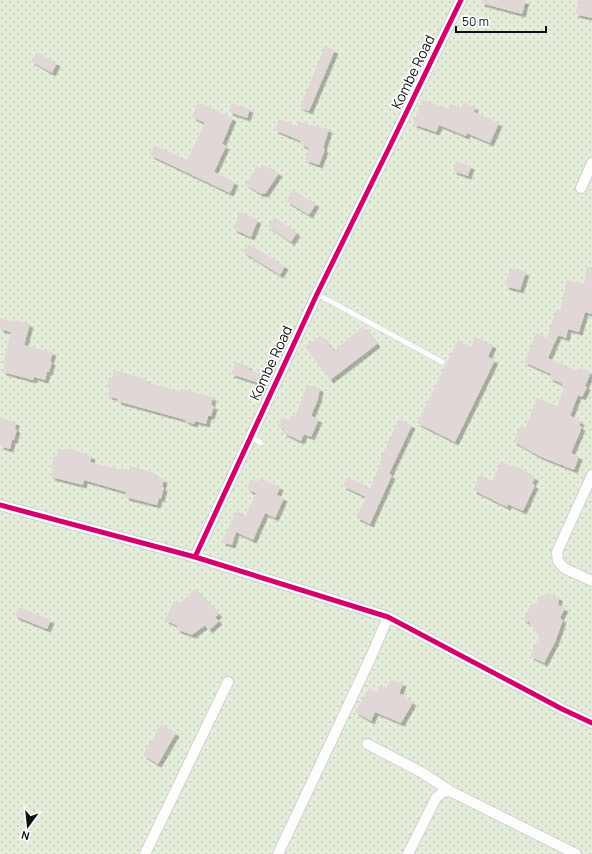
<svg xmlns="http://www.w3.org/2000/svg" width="592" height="854" viewBox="0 0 592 854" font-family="Manrope,sans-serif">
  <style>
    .garden { fill: url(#garden-dots) }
    .building { fill: #e2d7d7; filter: url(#shadow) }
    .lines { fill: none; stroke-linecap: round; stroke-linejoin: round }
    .lane-casing { stroke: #cfd0d4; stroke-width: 6 }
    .street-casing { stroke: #cfd0d4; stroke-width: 12 }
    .lane { stroke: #fdfdfe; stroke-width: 5 }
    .street { stroke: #fdfdfe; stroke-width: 10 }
    .cycleway-casing { stroke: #fff; stroke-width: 8 }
    .cycleway { stroke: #d6006c; stroke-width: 5 }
    .labels { text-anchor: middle; stroke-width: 3.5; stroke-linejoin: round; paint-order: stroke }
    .street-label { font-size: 14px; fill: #0f1013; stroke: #fff }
  </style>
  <defs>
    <pattern id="garden-dots" width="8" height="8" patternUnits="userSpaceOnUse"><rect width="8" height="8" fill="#e4edd9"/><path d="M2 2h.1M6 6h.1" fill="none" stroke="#c2cab9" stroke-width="1.8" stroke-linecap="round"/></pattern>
    <filter id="shadow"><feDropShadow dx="3.5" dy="3.5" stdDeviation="0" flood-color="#0004"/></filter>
  </defs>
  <rect width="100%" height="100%" fill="#f3f4f9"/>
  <!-- garden -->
  <path class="garden" d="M0,0H592V854H0Z"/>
  <!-- building -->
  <path class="building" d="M482,0H526L522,14L481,3Z
    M579,0H592V18L575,14Z
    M325,46L335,50L309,111L300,107Z
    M37,52L57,63L52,73L31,61Z
    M422,99L449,109L451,104L461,108L463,102L475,107L474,112L499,123L490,143L467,133L466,136L439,125L436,132L413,124Z
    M198,102L233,118L222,144L226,146L214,172L235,182L230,193L150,155L154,145L187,160L205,123L192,117Z
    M232,103L250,109L247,118L229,112Z
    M279,119L297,126L299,122L329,129L323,148L325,149L319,165L305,160L309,148L300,144L301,141L275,130Z
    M456,161L471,166L468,176L453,171Z
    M264,165L279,173L265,194L262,193L261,194L245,184L257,166L261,169Z
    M293,190L316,204L309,215L286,201Z
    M240,212L258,220L251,237L233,229Z
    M275,217L297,233L291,242L268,226Z
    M249,244L285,266L280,275L243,252Z
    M587,267H592V314L585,312L579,332L568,329L566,338L558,335L548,358L578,371L580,367L591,372L585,386L587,387L582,397L578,395L570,416L581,421L579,426L582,427L571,453L579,456L574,470L539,456L513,441L521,426L525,428L537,398L557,406L564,389L561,388L563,384L549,378L551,374L524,362L536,333L547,338L556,310L560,311L567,280L584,284Z
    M510,268L526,272L520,290L505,286Z
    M0,318L15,322V320L30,324L24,345L53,352L50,361L52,362L49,372H47L45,380L34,377L33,380L3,372L5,364H3L11,332L0,329Z
    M363,326L377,344L330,380L305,347L321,335L334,351Z
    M475,337L493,345L488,357L495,360L455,442L417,423L458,340L471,347Z
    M235,362L249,366L248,369L261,374L258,383L231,374Z
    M114,370L146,379L145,382L164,387L181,391V389L213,397L211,405L214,406L211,416H208L206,424L195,421L194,424L185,421L186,420L117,401L118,399L108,396L110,388L107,387L109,377L112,378Z
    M307,385L320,388L318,399L311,416L319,419L311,437L304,434L301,441L283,433L284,429L278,426L282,417L289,420L291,415L295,417Z
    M0,418L16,422L15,429H17L14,440H12L10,449L0,446Z
    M399,419L412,425L389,474L392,475L370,524L356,517L366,497L343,486L348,477L370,488L381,463L379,462Z
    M68,448L92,456L90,462L119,469L120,468L129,470L130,466L155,473L154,476L164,479L162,487H164L161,499L159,498L157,505L125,497L126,492L84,480L83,485L51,477L53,469H51L54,456L57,457L59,449L68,451Z
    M501,461L515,468L516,466L524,470L523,472L535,477L532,484L535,485L523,511L508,504L507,507L473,490L480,475L492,481Z
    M260,478L280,487L277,495L284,498L275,518L265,513L253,540L236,532L232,545L222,542L236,511L242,513L241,516L245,517L256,493L247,489L251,479L258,482Z
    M195,589L219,614L215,617L219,621L209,630L205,625L192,635L176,629L178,626L165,620L174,601L180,603Z
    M548,593L559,597L558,605L565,608L560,618L563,620L555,642L544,663L530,656L539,637L529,622L523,620L531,605L537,602L538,597Z
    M19,607L51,620L47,629L15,616Z
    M391,680L403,683L399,694L407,696L406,698L413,702L401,723L375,712L371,721L355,712L369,688L376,692L380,685L386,688Z
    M161,724L176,733L158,764L143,755Z"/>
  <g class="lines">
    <defs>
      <path id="lane" d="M317,294L442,362
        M250,437L261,443"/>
      <path id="street" d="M581,188L592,163
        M592,475L557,552L558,561L564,568L592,581
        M0,505L195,557L317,294L391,144L461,0
        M195,557L388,617L562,709L592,723
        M367,744L421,772L450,791L576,854
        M145,854L228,682
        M278,854L370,659L388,617
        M408,854L436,798L443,792L450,791"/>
    </defs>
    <!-- lane casing -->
    <use href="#lane" class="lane-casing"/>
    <!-- street casing -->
    <use href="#street" class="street-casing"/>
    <!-- lane -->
    <use href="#lane" class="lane"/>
    <!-- street -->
    <use href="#street" class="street"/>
    <defs>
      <path id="cycleway" d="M0,505L195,557L317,294L391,144L461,0
        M195,557L388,617L562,709L592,723"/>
    </defs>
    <!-- cycleway casing -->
    <use href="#cycleway" class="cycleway-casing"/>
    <!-- cycleway -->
    <use href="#cycleway" class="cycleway"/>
  </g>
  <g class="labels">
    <!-- street labels -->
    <g class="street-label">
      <text transform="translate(413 72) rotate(-64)" y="5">Kombe Road</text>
      <text transform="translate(271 363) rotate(-65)" y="5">Kombe Road</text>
    </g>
  </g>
  <!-- north arrow -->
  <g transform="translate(28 826) rotate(195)" stroke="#ffffff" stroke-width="3" paint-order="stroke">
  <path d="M0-3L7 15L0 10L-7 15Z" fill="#0f1013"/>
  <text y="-6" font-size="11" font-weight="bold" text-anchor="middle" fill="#0f1013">N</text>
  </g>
  <!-- scale -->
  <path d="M456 26v6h90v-6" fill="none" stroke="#0f1013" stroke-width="2"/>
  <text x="462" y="26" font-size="12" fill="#0f1013" stroke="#ffffff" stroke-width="3" paint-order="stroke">50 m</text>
</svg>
